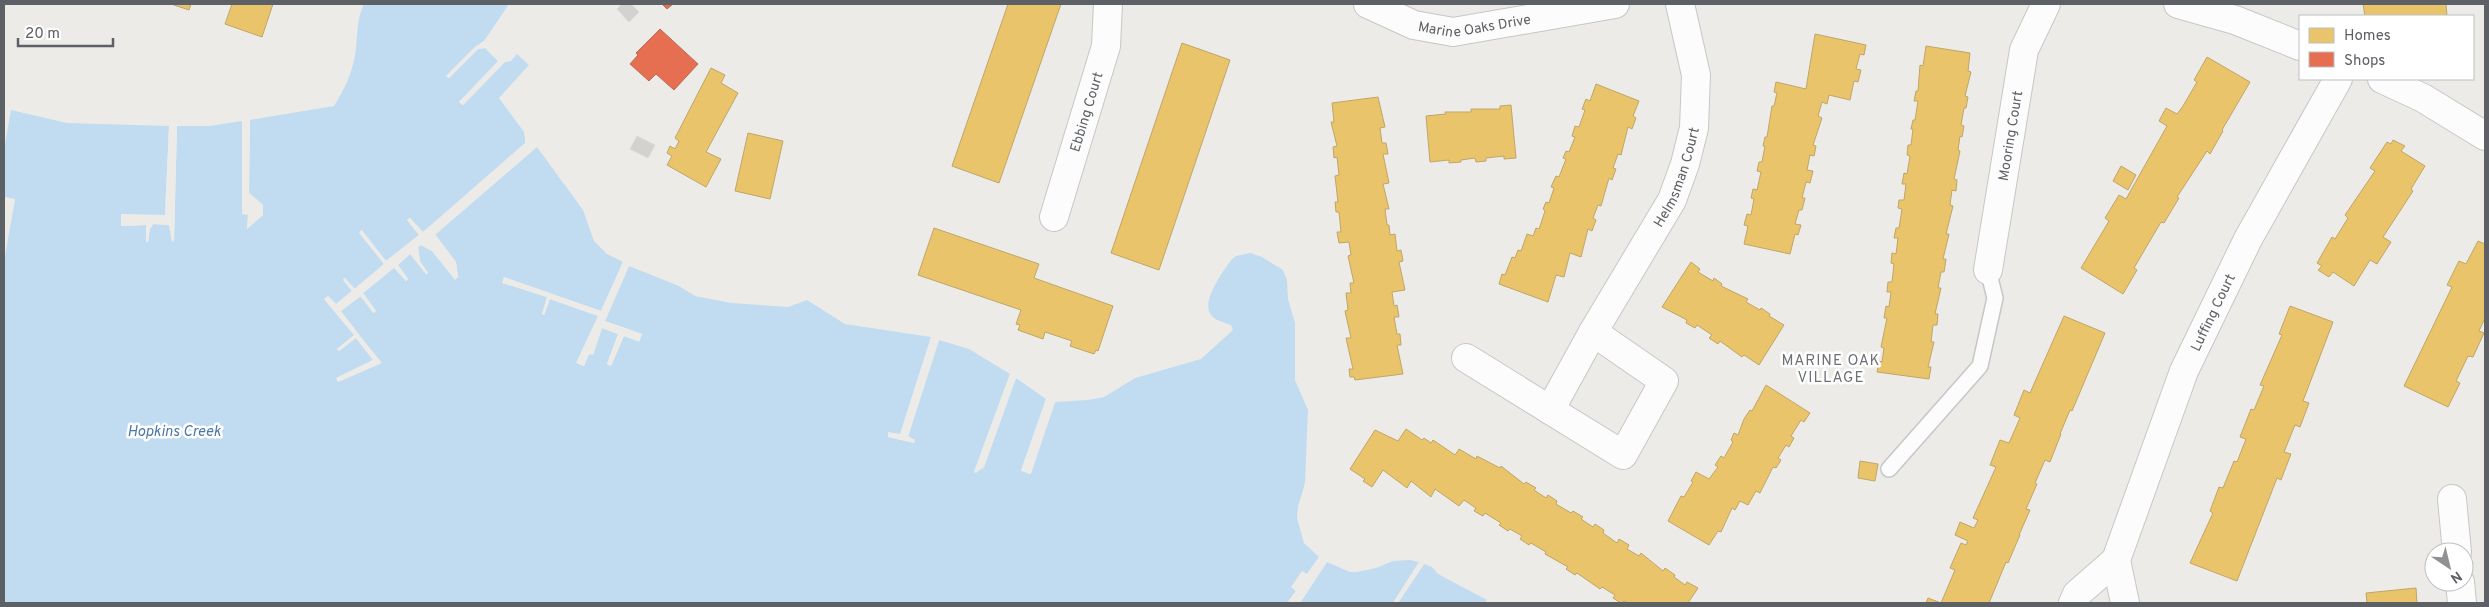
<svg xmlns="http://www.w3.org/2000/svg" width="2489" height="607" viewBox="0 0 2489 607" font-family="Overpass,sans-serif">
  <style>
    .water { fill: #c1dcf1 }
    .pier { fill: #ecebe8 }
    .homes { fill: #e9c46a; stroke: #bfa668 }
    .shops { fill: #e76f51; stroke: #be6a57 }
    .building { fill: #d3d2d0; stroke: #dcdad7 }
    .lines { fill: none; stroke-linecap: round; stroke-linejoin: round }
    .lane-casing { stroke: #c7c7c7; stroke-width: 18 }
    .street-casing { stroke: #c7c7c7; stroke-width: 30 }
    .lane { stroke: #fcfcfc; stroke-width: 15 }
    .street { stroke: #fcfcfc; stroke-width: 28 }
    .labels { text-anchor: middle; stroke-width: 5; stroke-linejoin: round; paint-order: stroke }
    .street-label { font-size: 14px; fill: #5d6064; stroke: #fff }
    .neighbourhood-label { font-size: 15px; letter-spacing: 1px; fill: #6e7276; stroke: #fff }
    .water-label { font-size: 15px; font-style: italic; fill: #4c78a6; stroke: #fff }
  </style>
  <rect width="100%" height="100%" fill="#ecebe8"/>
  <!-- water -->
  <path class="water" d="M364,4H509L484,41L475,47L446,76L449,78L478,49L485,48L499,61L459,102L463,105L505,62L511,61L517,54L529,65L499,98L524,132L526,144L423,232L410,218L407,220L419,235L386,261L362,231L359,233L384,264L354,289L345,278L343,280L352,291L336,304L328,296L324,299L354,335L337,349L339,351L356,338L373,360L337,378L338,382L381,363L341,311L361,296L373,313L376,311L363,293L395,267L406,281L408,279L398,265L410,254L426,274L428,273L420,261L418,247L421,245L432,251L455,279L458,277L456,262L435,235L537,147L583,210L594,241L607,254L623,262L601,311L504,277L503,283L547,297L542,314L544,315L550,299L598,316L577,363L584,366L589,354H593L602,328L618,334L607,364L611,366L624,336L639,341L642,334L605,321L629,266L679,286L695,296L731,303L788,307L807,300L845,324L931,337L900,435L888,437L914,443L908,437L939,340L969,349L1010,374L974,472L984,467L1016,378L1046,399L1021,470L1030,474L1055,402L1088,400L1104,397L1135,378L1201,359L1233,330L1231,325C1226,323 1217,321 1213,317C1198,304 1223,272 1231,260L1236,256L1250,253L1262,257L1283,270L1287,280L1288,299L1295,323V380L1308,410L1305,483L1298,507L1297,518L1304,543L1319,557L1307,574L1303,572L1292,587L1296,591L1287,603H4V255L15,199L4,197V150L11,110L67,123L169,126L165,215H121V226L146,225V242H148L150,229L153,224L169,225L172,241H174L177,126H209L242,121V214H248L247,229L263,215V205L249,193L250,120L334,106C344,90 352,74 355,55C358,37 356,20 364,4Z
    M1410,560L1419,562L1393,603H1300L1327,562L1350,572H1357L1376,568L1393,561Z
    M1424,564L1432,567L1438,574L1487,600L1485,603H1398Z"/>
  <!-- pier -->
  <path class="pier" d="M484,41L486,43L481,46H487L501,60V63L503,60L505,62L463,105L459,102L498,61L485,48L478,49L449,78L446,76L475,47Z
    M513,86L502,98L526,130L527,145L337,306H334L327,299L338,312L409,252H412L417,258L415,246L421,243L433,249L456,276L453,263L433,233L536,145L539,146L567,184L538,146L435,234L456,262L458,277L455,280L432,251L421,245L418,247L420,261L428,273L426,274L410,254L398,265L408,279L406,281L394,268L363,293L376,311L374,313L360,296L341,311V313L382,363L338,382L336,378L373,360L356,338L339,351L337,349L354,335L324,299L328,296L336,304L352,291L343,279L345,278L355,289L384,264L359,232L362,230L386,261L419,235L407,220L410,218L423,232L525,143V129L500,99Z
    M245,120V212L250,213V223L261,214V206L247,193V120H250L249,193L263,205V215L247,229L248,215L242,214V121Z
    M169,126H171L167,216L124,217L123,223L146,222L148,227L153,222H170L172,225L174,126H177L174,242L172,241L169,225L153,224L150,229L148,242H146V225L121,226V214L165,215Z
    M4,197L15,199L5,256L4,246L12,201L4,199Z
    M623,262L625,264L602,313L549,295L601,315L580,362L582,363L587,352H591L601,325L621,333L614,352L622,334L638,338L639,335L602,321L627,265L629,266L605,321L642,334L639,342L624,336L611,366L607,364L618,334L602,328L593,355L589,354L584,366L576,363L598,316L550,299L544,315L542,314L547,297L502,283L504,277L601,311Z
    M931,337L934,338L900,437L906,439L905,436L936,339L939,340L908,436L915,440L914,443L888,437V432L900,434Z
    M1010,374L1012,375L978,469L982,466L1014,376L1016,378L984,467L976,473L974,472Z
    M1046,399L1048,400L1024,469L1029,471L1052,401L1055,402L1031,474L1021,471Z
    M1319,557L1322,559L1309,576L1303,575L1295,587L1298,592L1290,603H1287L1296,591L1291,587L1302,571L1307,574Z
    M1325,561L1327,562L1300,603H1297Z
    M1419,562L1421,563L1403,592L1422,563L1424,564L1398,603H1393Z"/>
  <!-- homes -->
  <path class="homes" d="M171,4H191L189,10Z
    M232,4H273L262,37L225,24Z
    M1008,4H1061L999,183L952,166Z
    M2363,4H2446L2447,16H2365Z
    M1815,34L1866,45L1864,55L1860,54L1856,69L1861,70L1858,82L1854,81L1850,100L1829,95L1827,104L1822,102L1818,116L1822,118L1813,145L1816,146L1814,156L1810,155L1807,170L1813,171L1810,183L1806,182L1802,198H1805L1802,210H1799L1795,224L1801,225L1798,235L1795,234L1790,254L1744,244L1748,226L1744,225L1747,214L1751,215L1754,199L1751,198L1753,189L1757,190L1761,172L1757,171L1759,162H1762L1765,146H1763L1765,137H1767L1772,106H1774L1777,93L1774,92L1776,82L1806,89Z
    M1182,43L1230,60L1159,270L1111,253Z
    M1926,46L1970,53L1968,71L1971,72L1965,96L1968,97L1966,108H1964L1961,125L1964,126L1962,137L1960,136L1958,150L1960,151L1954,179L1957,180L1956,191L1952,190L1950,205L1953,206L1946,234H1949L1943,259H1946L1944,272H1941L1938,288H1941L1935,314H1938L1937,325H1933L1931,342H1934L1928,367H1931L1929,379L1877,372L1879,361L1882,362L1884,348L1881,347L1887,318H1884L1886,306L1889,307L1891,292H1887L1888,282H1892L1894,264L1891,263L1892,253L1896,254L1898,238H1894L1896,228H1899L1902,209L1898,208L1899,200H1904L1906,184H1902L1904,173L1907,174L1910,156L1907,155L1908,145H1911L1913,129H1911L1913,120H1915L1918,101H1914L1916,91H1918L1920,65L1923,66Z
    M2207,57L2250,82L2222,130L2223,131L2210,154L2207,151L2177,197L2179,198L2164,223L2161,222L2134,268L2137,270L2123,294L2081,268L2109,221L2105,218L2119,195L2126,199L2167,126L2159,121L2166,108L2177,114L2183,106L2197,82L2194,80Z
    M711,68L725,75L721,83L738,93L706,152L721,159L706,187L667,165L672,156L667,153L670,146L675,149L679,141L675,138Z
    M1596,84L1639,101L1633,116L1636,118L1632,129L1628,127L1621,155L1618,154L1613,168L1616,169L1612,180L1609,178L1601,206L1598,205L1593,218L1596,220L1592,231L1588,229L1581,257L1570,253L1564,277L1556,275L1548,302L1499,284L1502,274L1505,275L1512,257L1515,258L1518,250L1521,251L1527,234L1533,236L1536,228L1539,229L1545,211L1543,209L1546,202L1549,203L1554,188L1551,187L1556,176L1559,177L1566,159L1563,158L1566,151L1569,152L1575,137L1572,136L1575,126L1579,127L1585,110L1582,109L1586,99L1590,101Z
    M1378,97L1385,127L1380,128L1382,143H1386L1388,154H1383L1389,183L1383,184L1389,209H1385L1387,225H1389L1390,235L1395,234L1397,251L1401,250L1403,261L1399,262L1405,290L1392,292L1394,306L1397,305L1399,317H1394L1397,334H1400L1401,345H1397L1403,374L1355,380L1354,377H1350L1349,369H1353L1346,338H1351L1345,311L1348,310L1346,293H1351L1350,283H1354L1348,256L1351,255L1349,242L1339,243L1337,232H1341L1339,212H1336L1335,202H1338L1335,176L1339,175L1337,157L1334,158L1333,147L1337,146L1331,122H1334L1332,103Z
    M1511,105L1516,158L1504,159V156L1486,158V161L1476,162L1475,158L1461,160V162L1449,163V160L1430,162L1426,116L1446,114L1445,112H1471V109H1500V106Z
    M748,133L783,141L770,199L735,191Z
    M2393,140L2405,146L2401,151L2425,166L2411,189L2413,191L2383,237L2391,242L2377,264L2370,260L2354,286L2333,272L2329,277L2318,270L2322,266L2317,263L2332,237L2335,239L2348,218L2345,215L2375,171L2370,168L2387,142L2391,144Z
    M2121,166L2136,175L2128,190L2113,181Z
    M934,228L1039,264L1034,278L1113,306L1098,351L1096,350L1094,354L1070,346L1072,341L1045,332L1043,339L1018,330L1020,325L1016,324L1021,310L918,275Z
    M2478,241L2485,244V318L2479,331L2484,333L2473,357L2468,356L2456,381L2460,383L2448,407L2404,386L2452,287L2447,285L2459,261L2466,264Z
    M1691,262L1700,269L1698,272L1713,281L1714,278L1722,284L1721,286L1748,299L1746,302L1760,310L1761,308L1770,314L1769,316L1784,325L1759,365L1744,355L1742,357L1720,341L1718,344L1709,338L1712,335L1697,325L1695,328L1686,323L1687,320L1662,307Z
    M2290,306L2333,322L2303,401L2309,403L2300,427L2295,425L2284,452L2291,454L2281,480L2277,478L2237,581L2190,563L2213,513L2210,511L2219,487L2223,488L2234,461L2237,462L2246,439L2240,437L2251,409L2254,410L2264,386L2260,385L2282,335L2279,334Z
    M2064,316L2105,333L2072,411L2070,410L2060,434H2061L2050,462L2045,460L2035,483L2037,484L2026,509L2030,510L2019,535H2020L2008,563L2006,562L1989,603H1926L1928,598L1941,603L1955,570L1950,568L1961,543L1966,545L1968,541L1955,535L1960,522L1974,528L1978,520L1973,518L1996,467L1990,465L2000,440L2009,443L2020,418L2014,415L2024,390L2030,393Z
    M1766,385L1810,413L1804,422L1801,420L1791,436L1794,438L1789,447L1786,445L1778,458L1781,460L1776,468L1773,467L1760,493L1756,491L1748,505L1740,501L1735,510L1732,508L1721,532L1718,531L1709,545L1668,521L1681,496L1684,497L1693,482L1691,481L1696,472L1709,479L1718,467L1715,465L1721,456L1724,458L1733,442L1731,440L1734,433L1738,435L1744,419L1750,410L1752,411Z
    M1406,429L1422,440L1424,438L1431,443L1433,440L1455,455L1459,449L1476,459L1477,456L1500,468L1501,466L1524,484L1526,482L1536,488L1534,490L1546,498L1548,495L1557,501L1556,504L1571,513L1573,511L1583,517L1581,519L1593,527L1595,524L1604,530L1603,533L1617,543L1619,539L1629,545L1627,549L1639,556L1641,553L1663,571L1665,568L1675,575L1674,577L1685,585L1687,582L1698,588L1688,603H1628L1624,601L1621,603L1613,598L1615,595L1602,587L1600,589L1577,573L1575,575L1566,569L1568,567L1545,554L1546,552L1531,543L1529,545L1520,539L1522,536L1510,529L1508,531L1499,525L1501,523L1485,513L1483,516L1474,511L1476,508L1464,500L1459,506L1435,489L1431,497L1411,481L1407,488L1383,470L1372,487L1363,481L1365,479L1350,469L1375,430L1398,441Z
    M1860,461L1878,464L1875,481L1858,478Z
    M2416,588L2417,603H2367L2366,593Z"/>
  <!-- shops -->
  <path class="shops" d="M662,4H673L667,9Z
    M660,29L698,64L674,90L656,74L649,81L630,64L638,55L636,53Z"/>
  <!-- building -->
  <path class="building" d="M622,4H631L639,12L629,22L617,9Z
    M637,136L655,145L648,158L630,149Z"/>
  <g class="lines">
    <defs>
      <path id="lane" d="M1889,469L1980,366L1995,298L1988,270"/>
      <g id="street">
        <path id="s1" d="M1368,4L1414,25L1453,32L1615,4"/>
        <path d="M2178,4L2235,20L2300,46"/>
        <path d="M2382,79L2423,98L2485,136"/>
        <path id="s2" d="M1054,217L1106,46L1108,4"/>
        <path id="s3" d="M1988,270L2024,50L2046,4"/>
        <path d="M1466,358L1623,455L1664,381L1593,332"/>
        <path id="s4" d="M1550,410L1593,332L1672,200L1685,164L1694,128L1696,75L1680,4"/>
        <path d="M2452,499L2457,552"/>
        <path d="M2460,582L2462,603"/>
        <path d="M2073,603L2077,594L2116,560"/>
        <path id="s5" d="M2125,603L2116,560L2184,371L2248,239L2338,79"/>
      </g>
    </defs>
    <!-- lane casing -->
    <use href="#lane" class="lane-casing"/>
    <!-- street casing -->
    <use href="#street" class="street-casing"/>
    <!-- lane -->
    <use href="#lane" class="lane"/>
    <!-- street -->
    <use href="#street" class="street"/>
  </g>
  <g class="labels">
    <!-- street labels -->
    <g class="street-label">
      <text dy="5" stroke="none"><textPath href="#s1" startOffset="112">Marine Oaks Drive</textPath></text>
      <text dy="5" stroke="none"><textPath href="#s2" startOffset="110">Ebbing Court</textPath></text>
      <text dy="5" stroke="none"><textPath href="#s3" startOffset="136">Mooring Court</textPath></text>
      <text dy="5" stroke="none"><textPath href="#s4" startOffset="266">Helmsman Court</textPath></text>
      <text dy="5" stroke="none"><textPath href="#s5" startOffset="310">Luffing Court</textPath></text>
    </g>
    <!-- neighbourhood labels -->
    <g class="neighbourhood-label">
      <text x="1831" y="365">MARINE OAK<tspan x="1831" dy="17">VILLAGE</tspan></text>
    </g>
    <!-- water labels -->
    <g class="water-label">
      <text x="174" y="436">Hopkins Creek</text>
    </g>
  </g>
  <!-- border -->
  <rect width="2489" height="607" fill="none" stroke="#5d6064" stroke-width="10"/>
  <!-- legend -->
  <rect x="2299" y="15" width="175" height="65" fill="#ffffff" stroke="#bebfc1"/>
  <rect x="2309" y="28" width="25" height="15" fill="#e9c46a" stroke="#bebfc1"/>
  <text x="2344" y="40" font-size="15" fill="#5d6064">Homes</text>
  <rect x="2309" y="52" width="25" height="15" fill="#e76f51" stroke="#bebfc1"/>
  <text x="2344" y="65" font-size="15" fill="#5d6064">Shops</text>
  <!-- north arrow -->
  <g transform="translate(2449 567) rotate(145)"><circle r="24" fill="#ffffff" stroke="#bebfc1"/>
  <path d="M0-4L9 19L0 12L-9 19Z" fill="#8f9192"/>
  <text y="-8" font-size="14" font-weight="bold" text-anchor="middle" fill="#5d6064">N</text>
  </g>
  <!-- scale -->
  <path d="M18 38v8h95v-8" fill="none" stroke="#5d6064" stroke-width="2.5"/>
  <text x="25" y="38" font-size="15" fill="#5d6064" stroke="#ffffff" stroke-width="4" paint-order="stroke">20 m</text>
</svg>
